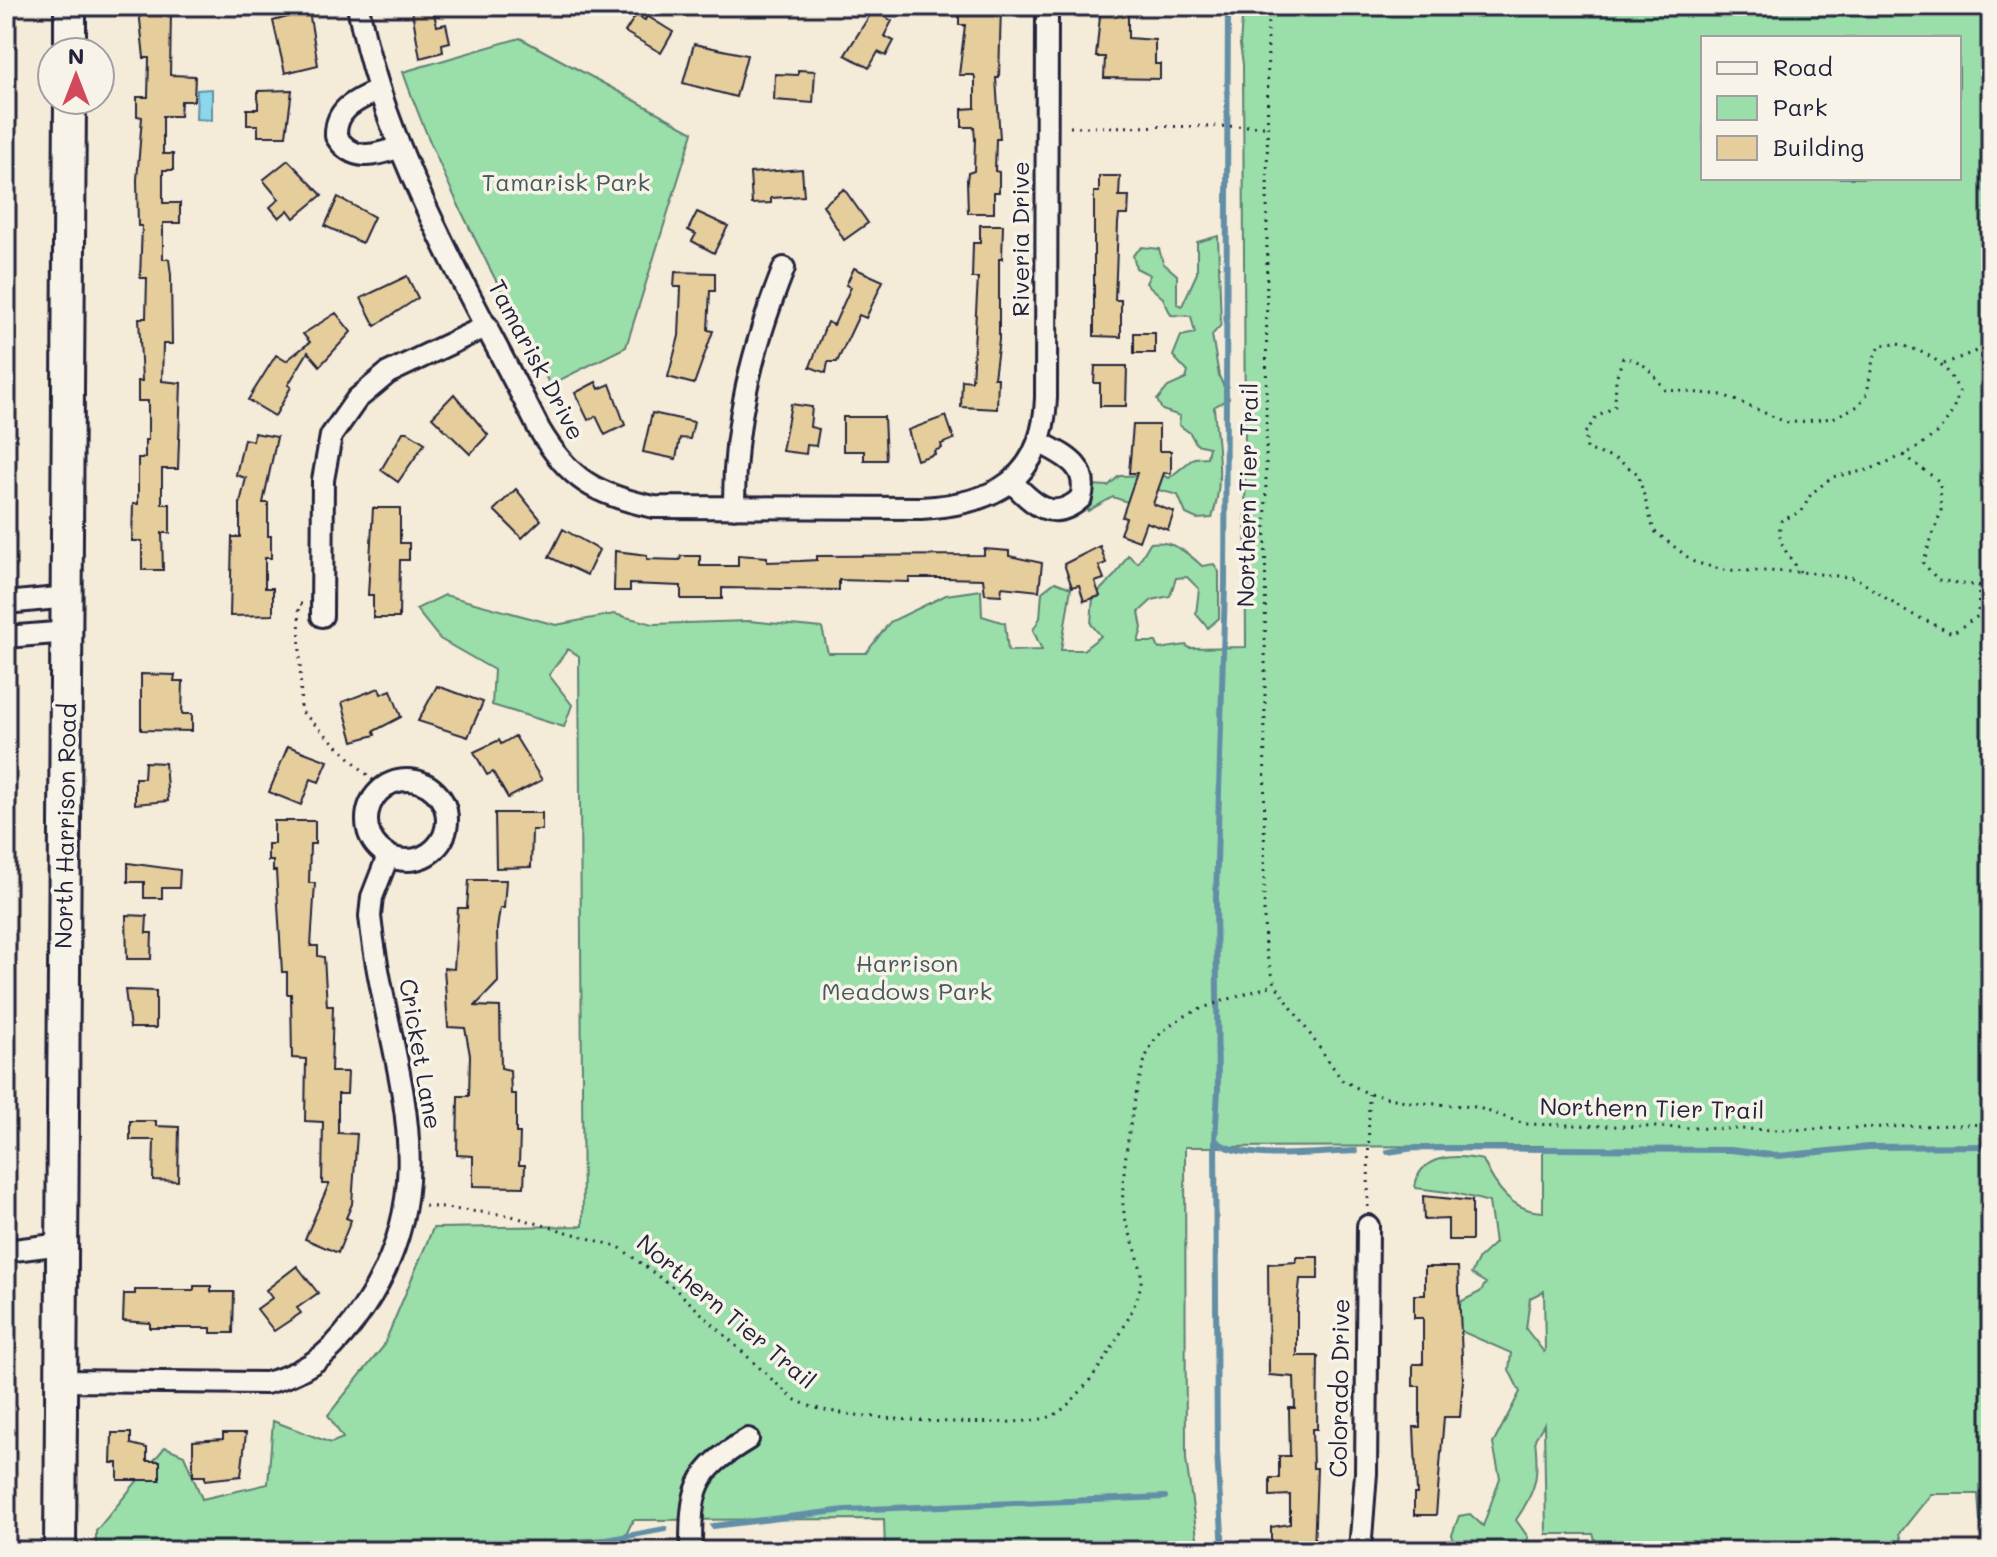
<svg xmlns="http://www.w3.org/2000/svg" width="1997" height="1557" viewBox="0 0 1997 1557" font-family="Mali,sans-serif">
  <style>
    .green { fill: #9adeaa; stroke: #5e8072; stroke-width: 2; fill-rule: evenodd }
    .water { fill: #8dd7ed; stroke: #628fa6; stroke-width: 2 }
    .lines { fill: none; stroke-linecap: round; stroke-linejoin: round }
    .stream { stroke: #628fa6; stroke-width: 6 }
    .building { fill: #e6ce9c; stroke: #22223b; stroke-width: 2 }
    .street-casing { stroke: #22223b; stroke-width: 26 }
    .secondary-casing { stroke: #22223b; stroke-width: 36 }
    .path { stroke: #22223b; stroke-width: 3; stroke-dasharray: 2 6; stroke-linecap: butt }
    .street { stroke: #f7f3e8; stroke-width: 20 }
    .secondary { stroke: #f7f3e8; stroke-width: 30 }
    .labels { text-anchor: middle; stroke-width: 7; stroke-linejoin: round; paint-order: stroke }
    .park-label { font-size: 24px; fill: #465a5c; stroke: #f7f3e8 }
    .street-label { font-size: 24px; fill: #22223b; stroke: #f7f3e8 }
  </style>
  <rect width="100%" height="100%" fill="#f4ecd9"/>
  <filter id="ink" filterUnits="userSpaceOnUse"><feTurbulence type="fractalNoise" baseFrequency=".0125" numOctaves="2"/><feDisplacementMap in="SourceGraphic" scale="16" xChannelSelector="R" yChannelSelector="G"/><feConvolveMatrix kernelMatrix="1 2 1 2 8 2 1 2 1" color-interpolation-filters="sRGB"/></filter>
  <g filter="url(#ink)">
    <!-- green -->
    <path class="green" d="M1243,6H1991V1539L1980,1521L1978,1494H1931L1900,1533L1904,1551H1599L1593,1534H1546L1544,1424L1535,1439C1539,1476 1537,1489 1516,1520L1528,1537L1525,1551H1458L1452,1535L1459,1516L1470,1514L1483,1526L1500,1478L1493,1444L1520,1392L1509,1370L1511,1353L1454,1328L1450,1320L1462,1301L1480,1292L1486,1283L1471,1274L1479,1258L1495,1243L1489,1202L1455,1193L1415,1188C1418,1154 1456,1154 1483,1160C1495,1187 1512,1211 1543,1212V1146L1185,1147L1186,1459L1199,1551H885L884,1519L633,1520L625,1537L572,1540L570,1551H96V1531L165,1447L184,1455L202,1499L268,1484L273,1421L331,1443L343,1438L328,1415L383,1347L433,1228L583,1226L579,656L568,649L549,675L572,705L564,727L492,705L494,670L440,639L416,609L445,595L556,625L614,614L653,624L749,621L822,628L828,653H866L890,622L946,595L981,590L982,616L1005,623L1008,651L1042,650L1033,630L1040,618L1042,592L1055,582L1071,588L1061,650H1083L1101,636L1091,624L1093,597L1116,574L1128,555L1138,563L1150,543C1172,540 1186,551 1202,566L1214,564L1219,572V618L1208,628L1196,614L1199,589L1187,577L1176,578L1170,596L1152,600L1139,612L1142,628L1138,642H1156L1159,649L1186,645L1189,648L1246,647L1243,64L1240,45ZM1703,38H1959V178H1703ZM1544,1291L1545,1351L1544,1352L1526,1329L1530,1298Z
      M520,38L693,132L626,347L550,385C497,282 441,181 403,72Z
      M1218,236L1221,325L1212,335L1219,376L1229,398L1214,407C1217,447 1225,480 1212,518L1197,519L1186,514L1178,495L1147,487L1127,502L1113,497L1088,511L1085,498L1092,485L1108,486L1119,476L1162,475L1169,478L1194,458L1207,457L1209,447L1196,444L1190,433L1179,425L1180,416L1162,410L1157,400L1168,387L1186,379L1188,372L1173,356L1181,336L1195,333L1191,316L1171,315L1163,298L1146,283L1150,275L1136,268L1133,255L1142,247L1159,249L1163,263L1177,275V304L1182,306L1197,273V242Z"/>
    <!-- water -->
    <path class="water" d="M212,89V120L196,119L197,90Z"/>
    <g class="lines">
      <!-- stream -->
      <path class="stream" d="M1228,6L1225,584L1216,897L1218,1090L1215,1140C1239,1163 1321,1152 1355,1151
        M1215,1140L1217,1452L1223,1551
        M1388,1152L1414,1148L1731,1150L1779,1156L1868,1147L1991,1146
        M713,1526L845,1510L1165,1497
        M548,1551L665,1529"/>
    </g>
    <!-- building -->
    <path class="building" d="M432,6L437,26L446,24L450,42L442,44L443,52L420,58L412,11Z
      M1001,6L999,78H996L1000,139H996L995,171L999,172V192H994V213H968L967,180L968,173L974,171L975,139L974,127H962V109L975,108V78L974,75H959L965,25H959V7Z
      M1101,6H1128V38L1155,40V64H1160V79L1104,78L1105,57H1096Z
      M139,10L171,11L170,75L195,76L194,101H181L180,116H163V154H173V170H163V203H180V223H163V259H169L171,275L172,344H163L162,381L181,383L178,469H162V504H170V533H162L163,570H142V541H132L133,504H138V458H145V440H148V401H138V381H142L139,318H146L147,278H140L142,226H138L137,180L142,117L137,116V97H148L149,58H144Z
      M873,10L892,21L884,36L894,41L886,56L878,52L869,68L845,55Z
      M309,11L318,65L285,73L273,21Z
      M636,15L645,20L647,16L673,32L661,53L625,32Z
      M694,44L747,55L736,97L683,83Z
      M798,70L815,71L813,103L774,100L775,74L798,75Z
      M292,90L286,136H258V125H247V109H258V91Z
      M288,160L322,195L294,218L288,210L279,218L270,207L279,199L263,180Z
      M802,169L804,196L771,198V203L752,204L750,173Z
      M1099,176H1120L1119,196H1129L1128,215H1119L1118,223L1115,300H1121V337L1094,336V192H1099Z
      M844,189L868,223L844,240L823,205Z
      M338,197L374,217L362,243L325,226Z
      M697,212L728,226L714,253L692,241L696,234L688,230Z
      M980,225H1003L1002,259H999V340L994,378H998L997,409L961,407L962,380L972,381L978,278H972L973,243H980Z
      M854,268L883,281L866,318L859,315L837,362H828L826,373L810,367L827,322L834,325L851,287L846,285Z
      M675,272L715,273V291H710L708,330L713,331L694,384L668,377L679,336L681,287H674Z
      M407,276L418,298L375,326L361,298Z
      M336,313L351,332L320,366L308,352L288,385L291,387L275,416L248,400L276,355L286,361L310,342L303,334Z
      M1134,333H1155V353H1134Z
      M1095,366H1127L1126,406H1100V383H1094Z
      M596,382L599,389L610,384L625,425L605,435L596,416L588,420L575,393Z
      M454,394L488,435L470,454L432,417Z
      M791,404L812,407L810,427L819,429L816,446L807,445L806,454L782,451Z
      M652,413L694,422L690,439L680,438L676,459L643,452Z
      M946,416L954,439L941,444L942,448L934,451L935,454L917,460L908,430Z
      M843,417H884L886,460H864V451H843Z
      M1133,425H1159V451H1171V473H1164L1153,504L1174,512L1168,530L1146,522L1139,541L1120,534L1126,518L1122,517L1137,473H1129Z
      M403,432H408L425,443L398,482L381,470Z
      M254,433L277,437L263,503H268V536H271V558H265V588H273V615L230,616L232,537H240V503L246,478L236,475L244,439L253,441Z
      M516,489L541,520L522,538L494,510Z
      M373,508H400V543H409V560H400L399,618H373V595H368Z
      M563,529L599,550L587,575L549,557Z
      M1100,546L1106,563L1099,566L1104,579L1095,582L1100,596L1084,601L1079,585L1072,587L1064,564Z
      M984,549L1009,551V556L1042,563L1039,591L1002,587L1001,595L985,594L983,579L944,578H909V582L839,580V590L722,588V599H681V586L630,584V591H614L615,551L647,555V559L680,560L681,556H700V566H738V555L767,557V562L800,561L817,560V556L984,555Z
      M141,674L175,675L174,681H183L182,714H192V731L141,730Z
      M437,686L483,702L468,737L418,721Z
      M379,688L381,694L391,690L401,717L374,731L375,735L353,741L342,702Z
      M515,736L542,780L508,798L493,772L487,775L474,752L499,740L501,744Z
      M288,746L328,761L319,782L311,779L301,805L269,792Z
      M145,762L165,763L168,801L135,804V778H144Z
      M495,813H542V830H532L531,867L496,868Z
      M274,821H315V844H310L309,883H315L311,946H318V956L324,957L327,1006H333L331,1072H348L347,1094H338V1133L357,1134L352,1204L346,1218L351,1220L338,1253L305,1239L329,1184H322L323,1122L305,1121L306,1059L292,1058L291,994H287V972H282L276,871H273V861H268V844H274Z
      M128,863L180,870L179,888H162V898H144V882H128Z
      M469,880H506L504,908H500L497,929L498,982L475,1006L500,1007L501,1068L510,1070L511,1094H516V1133H520L519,1165H525L524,1187L473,1186V1156L457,1155L458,1096H469L470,1055L465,1028L448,1027L444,968L454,969L458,908H467Z
      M126,915L147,916L146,933H152L151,959H127Z
      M125,990L156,991V1028H130Z
      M130,1121H156V1126L179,1127L178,1181L153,1180L154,1140H130Z
      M1423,1196L1472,1201V1240H1448V1219L1424,1220Z
      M1296,1257H1318V1279H1300L1297,1310V1356H1318L1317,1429H1312L1313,1468H1317L1314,1551H1286V1545H1271V1527L1290,1524V1495L1270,1496V1478H1279V1456H1290L1289,1408H1295L1294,1377L1269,1375L1268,1264L1296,1262Z
      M297,1266L318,1293L297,1308L301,1313L274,1331L257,1309L272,1298L266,1290Z
      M1425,1267H1458L1463,1380L1460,1417H1444L1436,1515H1414V1494H1417L1414,1427H1420V1386H1413V1364H1423V1318H1414V1295H1425Z
      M194,1286H211V1292H234L233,1333H211V1328H150V1323L123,1321L124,1294H135V1290H194Z
      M112,1433H131V1444L147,1448V1461H160V1480H118V1463H111Z
      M223,1433H246L241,1476L205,1480V1476H193V1441L223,1439Z"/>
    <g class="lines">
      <defs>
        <path id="street" d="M358,6C386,157 471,293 539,429C569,480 597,495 654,507L921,508C995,504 1043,479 1046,398L1047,6
          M379,90C357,100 335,108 336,136C352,163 375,156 400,147
          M1012,482C1033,504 1053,524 1081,498C1090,466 1065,456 1041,443
          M734,508C733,423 753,346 784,268
          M6,603L68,597
          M322,616L323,480L331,436L357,399L388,373L487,326
          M6,637L68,632
          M367 820a40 40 0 1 1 80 0a40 40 0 1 1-80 0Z
          M6,1251L62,1244
          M62,1381L266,1383C313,1371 338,1347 364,1307C453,1174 384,1056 370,916L372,897L388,856
          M691,1551C691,1489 693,1472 748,1439
          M1360,1551L1366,1473L1368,1226"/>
        <path id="secondary" d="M70,52V6
          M60,1551L70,100"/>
      </defs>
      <!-- street casing -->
      <use href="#street" class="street-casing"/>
      <!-- secondary casing -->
      <use href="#secondary" class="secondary-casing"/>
      <!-- path -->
      <path class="path" d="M1268,6L1264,915L1265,949L1275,984L1342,1080L1369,1094L1410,1102L1476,1107L1525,1124L1781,1130L1991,1124
        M1070,127L1269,126
        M1898,344C1929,353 1947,362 1959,392C1950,427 1934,437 1904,455L1940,482L1941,511L1923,563L1938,580L1979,586L1978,616L1952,633L1905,611L1856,578L1800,572L1723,570L1694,562L1654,531L1638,474L1618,460L1587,449L1585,433L1596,418L1615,406L1616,378L1623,358C1644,359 1653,374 1665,390L1723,395L1788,423L1833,418L1858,406L1867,394L1873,359L1881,345Z
        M1944,364L1991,345
        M1800,572C1789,556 1775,541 1781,521L1802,511L1811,494L1832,477L1868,470L1904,455
        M1979,586L1991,572
        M302,604H299L301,711L381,788
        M425,1206L508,1215L619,1247L674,1288L793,1399C801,1402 808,1406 816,1408C853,1419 1019,1430 1052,1416C1082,1403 1138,1314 1141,1282C1143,1257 1125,1230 1123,1205C1120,1177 1137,1066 1152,1044C1177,1007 1235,1000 1275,984
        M1368,1207L1369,1094"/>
      <!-- street -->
      <use href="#street" class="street"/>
      <!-- secondary -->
      <use href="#secondary" class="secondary"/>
    </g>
  </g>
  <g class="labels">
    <!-- park labels -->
    <g class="park-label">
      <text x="566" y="191">Tamarisk Park</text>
      <text x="907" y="972">Harrison<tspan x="907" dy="28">Meadows Park</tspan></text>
    </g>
    <!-- street labels -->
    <g class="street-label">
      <text transform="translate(1021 239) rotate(-90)" y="8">Riveria Drive</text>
      <text transform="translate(536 360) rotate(62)" y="8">Tamarisk Drive</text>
      <text transform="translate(1248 495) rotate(-89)" y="8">Northern Tier Trail</text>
      <text transform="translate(66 826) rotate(-89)" y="8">North Harrison Road</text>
      <text transform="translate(420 1054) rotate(80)" y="8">Cricket Lane</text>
      <text transform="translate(1652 1109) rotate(1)" y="8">Northern Tier Trail</text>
      <text transform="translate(726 1312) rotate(40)" y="8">Northern Tier Trail</text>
      <text transform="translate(1340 1388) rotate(-89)" y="8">Colorado Drive</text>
    </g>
  </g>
  <!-- margin -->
  <rect width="1997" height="1557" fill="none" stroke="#f7f3e8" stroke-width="32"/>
  <rect x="16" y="16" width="1965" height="1525" fill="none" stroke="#22223b" stroke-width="3" filter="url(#ink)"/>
  <!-- legend -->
  <rect x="1701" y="36" width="260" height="144" fill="#f7f3e8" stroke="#a29fa3" stroke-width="2"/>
  <rect x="1717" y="62" width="40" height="12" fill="#f7f3e8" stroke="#a29fa3" stroke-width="2"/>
  <text x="1773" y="76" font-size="24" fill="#22223b">Road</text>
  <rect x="1717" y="96" width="40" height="24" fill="#9adeaa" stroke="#a29fa3" stroke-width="2"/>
  <text x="1773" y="116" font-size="24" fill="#22223b">Park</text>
  <rect x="1717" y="136" width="40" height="24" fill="#e6ce9c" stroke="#a29fa3" stroke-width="2"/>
  <text x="1773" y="156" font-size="24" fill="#22223b">Building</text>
  <!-- north arrow -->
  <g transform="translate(76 76)"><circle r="38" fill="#f7f3e8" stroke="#a29fa3" stroke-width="2"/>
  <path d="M0-6L14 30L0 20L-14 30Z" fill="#d1495b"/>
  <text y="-12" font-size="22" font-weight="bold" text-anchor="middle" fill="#22223b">N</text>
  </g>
</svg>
